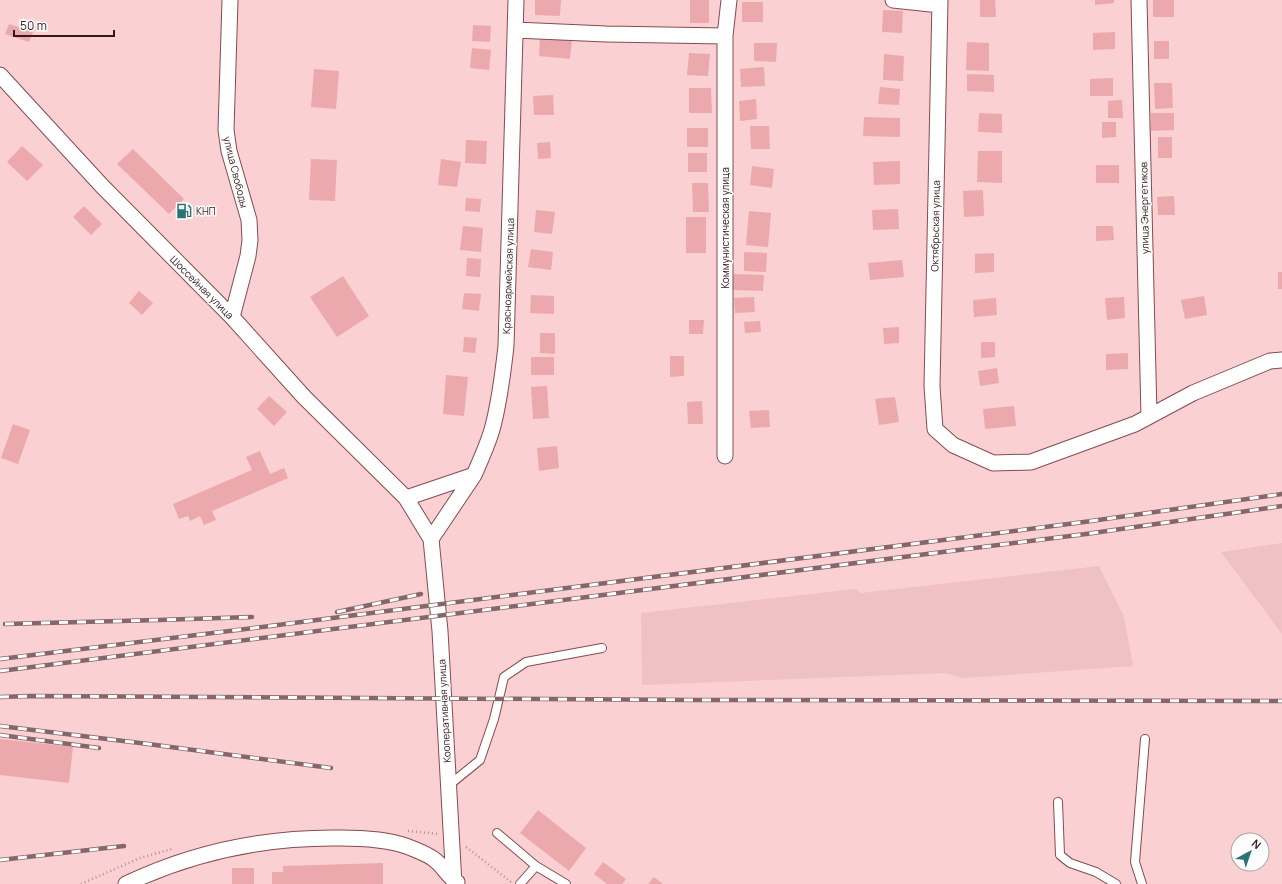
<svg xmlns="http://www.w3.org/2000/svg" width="1282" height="884" viewBox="0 0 1282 884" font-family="Manrope,sans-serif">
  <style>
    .built { fill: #efc1c3 }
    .building { fill: #eca9ad }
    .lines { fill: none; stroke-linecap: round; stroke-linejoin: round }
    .lane-casing { stroke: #854b50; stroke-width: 10 }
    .street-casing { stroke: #854b50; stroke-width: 17 }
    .path { stroke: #b69294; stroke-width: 2.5; stroke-dasharray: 1 3; stroke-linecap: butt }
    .lane { stroke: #fff; stroke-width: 8 }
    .street { stroke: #fff; stroke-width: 15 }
    .rail-casing { stroke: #866769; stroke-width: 4.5 }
    .rail { stroke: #fdfdfd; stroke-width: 3; stroke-dasharray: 9; stroke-linecap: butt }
    .labels { text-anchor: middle; stroke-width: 3; stroke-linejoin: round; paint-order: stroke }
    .street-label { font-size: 10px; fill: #31191b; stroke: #fdfdfd }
    .poi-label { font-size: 10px; fill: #31191b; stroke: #fdfdfd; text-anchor: start }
  </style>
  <rect width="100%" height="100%" fill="#fad0d2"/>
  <!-- built -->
  <path class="built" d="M1282,543V634L1221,552Z
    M1099,566L1124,617L1133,666L964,678L945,673L642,685L641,613L855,589L861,593Z"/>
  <!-- building -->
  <path class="building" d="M535,0H561L560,16L535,15Z
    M690,0H709V23H690Z
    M980,0H995L996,17H980Z
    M1095,0H1114V3L1095,5Z
    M1153,0H1174V17H1153Z
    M742,2H763V22H742Z
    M883,10L903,11L902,33L882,32Z
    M9,24L33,32L29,42L5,34Z
    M473,25L491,26L490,42L472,41Z
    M1115,32V49L1093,50V33Z
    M540,38L572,40L570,59L539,56Z
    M1154,41H1169V59H1154Z
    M967,42L989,43V71L966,70Z
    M754,43H777L776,62L754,61Z
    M472,48L491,50L489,70L470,68Z
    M689,53L710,54L708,76L687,75Z
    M884,54L904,56L903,81L883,80Z
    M764,67L765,86L741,87L740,69Z
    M314,69L339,71L336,109L311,107Z
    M967,74L994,75V92L967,91Z
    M1113,78V96H1090V79Z
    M1154,83H1172L1173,108L1155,109Z
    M880,87L900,89L899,105L878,104Z
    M689,88H711L712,113H689Z
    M553,95L554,115H534L533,96Z
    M756,99L757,119L740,121L739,101Z
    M1122,100L1123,118H1108V101Z
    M979,113L1002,114V133L978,132Z
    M1151,113H1174V130L1151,131Z
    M864,117L900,118V137L863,136Z
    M1102,122H1116V137L1102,138Z
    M750,126H769L770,149H751Z
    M687,128H708V147H687Z
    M1158,137H1172V158H1158Z
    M466,140L487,141L486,164L465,163Z
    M550,142L551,158L538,159L537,143Z
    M22,146L43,165L27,181L7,162Z
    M133,149L184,199L169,214L117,164Z
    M978,151H1002V183L977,182Z
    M688,153H707V172H688Z
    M311,159L337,160L335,201L309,200Z
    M441,159L461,162L457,187L438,185Z
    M900,161V184L874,185L873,162Z
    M1096,165H1119V183H1096Z
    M752,166L774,169L772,188L750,185Z
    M692,183H708L709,212H693Z
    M983,190L984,216L964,217L963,191Z
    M1174,196L1175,215H1158L1157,197Z
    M466,198L481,199L480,212L465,211Z
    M84,206L102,224L91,235L73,217Z
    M898,209L899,229L873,230L872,210Z
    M536,210L555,212L552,234L534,232Z
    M749,211L771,213L768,247L746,245Z
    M686,217H706V253H686Z
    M463,226L483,228L481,252L460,250Z
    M1096,226H1113L1114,240L1096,241Z
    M531,249L553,252L551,270L528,267Z
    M744,252L767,253L766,272L744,271Z
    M994,253V272L975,273V254Z
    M467,258L481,259L480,277L466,276Z
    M902,260L904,277L870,280L868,263Z
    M1278,272H1282V289H1278Z
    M733,274L764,275L763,291L733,290Z
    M343,276L369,316L337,337L310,297Z
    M139,291L153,303L142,315L129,303Z
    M464,293L481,294L479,311L462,309Z
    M531,295L554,296V314L530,313Z
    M1204,296L1207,315L1185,319L1181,300Z
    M754,297L755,312L735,313L734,298Z
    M1124,297L1125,318L1107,320L1105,298Z
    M996,298L997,315L974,317L973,300Z
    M689,320H704L703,334H689Z
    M760,321L761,332L745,333L744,322Z
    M899,327V343L884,344L883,328Z
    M540,333H555V354L540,353Z
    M464,337L477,338L475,353L463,352Z
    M981,342H995V357L981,358Z
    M1128,353V369L1106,370V354Z
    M670,356H684V376L670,377Z
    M531,357H554V375H531Z
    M997,368L999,383L980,386L978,371Z
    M446,375L468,377L464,416L443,414Z
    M547,386L549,418L533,419L531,387Z
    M269,396L287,412L274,426L257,409Z
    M895,397L899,422L879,425L875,399Z
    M702,401L703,424H688L687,402Z
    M1014,406L1016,426L985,429L983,409Z
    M769,410L770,427L751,428L749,411Z
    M13,424L30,430L18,464L1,458Z
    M557,446L559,468L539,471L537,448Z
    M260,451L270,474L284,468L288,478L212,511L216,520L204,525L200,516L190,521L188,516L179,519L173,504L252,470L246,457Z
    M0,739L73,747L69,783L0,775Z
    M538,810L586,848L569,871L520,833Z
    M603,862L626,879L622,884H607L594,874Z
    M383,863V884H272V872H283V866Z
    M232,868H254V884H232Z
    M654,877L663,884H648Z"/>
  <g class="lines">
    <defs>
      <path id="lane" d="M448,786L480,760L494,719L504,677L526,662L602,648
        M1058,802L1060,855L1070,863L1096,872L1116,884
        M497,833L536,866
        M520,884L536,866L566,884
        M1142,884L1135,862L1145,739"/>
      <path id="street" d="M230,0L226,130L229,151L249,220L250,240L248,256L232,317
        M893,0L940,5
        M940,0L932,386L935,429L953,445L993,463L1031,462L1135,424L1193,393L1270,361L1282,360
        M1139,0L1149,416
        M515,30L606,34L725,36
        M0,75L102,186L232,317L304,397L406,498L431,539
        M725,456V36L729,0
        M406,498L474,475C481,459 489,442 493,426C500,399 503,373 506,346L516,0
        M126,884C193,852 266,837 340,838C361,838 386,839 406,846C414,849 430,855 436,861C444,867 448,877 457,882
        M454,884L440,631L431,539L474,475"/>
    </defs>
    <!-- lane casing -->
    <use href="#lane" class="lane-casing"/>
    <!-- street casing -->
    <use href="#street" class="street-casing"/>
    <!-- path -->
    <path class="path" d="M408,831L439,834
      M466,847L511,882
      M81,884L140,858L172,849"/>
    <!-- lane -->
    <use href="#lane" class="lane"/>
    <!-- street -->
    <use href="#street" class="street"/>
    <defs>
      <path id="rail" d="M337,612L421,594
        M5,624L158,620L252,617
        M0,659L270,626L1084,522L1282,494
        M0,671L1086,534L1282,506
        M0,697L31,696L696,700L1282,701
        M0,726L148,744L331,768
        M0,735L99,748
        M0,860L124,846"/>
    </defs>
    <!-- rail casing -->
    <use href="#rail" class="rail-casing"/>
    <!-- rail -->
    <use href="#rail" class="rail"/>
  </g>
  <!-- icons -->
  <defs>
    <symbol id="fuel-bare" viewBox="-9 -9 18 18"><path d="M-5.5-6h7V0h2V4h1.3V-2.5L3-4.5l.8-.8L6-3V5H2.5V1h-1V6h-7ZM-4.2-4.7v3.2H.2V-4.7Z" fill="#2a7474" stroke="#fdfdfd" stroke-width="2.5" paint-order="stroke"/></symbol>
  </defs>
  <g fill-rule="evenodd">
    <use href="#fuel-bare" x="173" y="200" width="22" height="22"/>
  </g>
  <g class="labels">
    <!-- street labels -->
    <g class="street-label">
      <text transform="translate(236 172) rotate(76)" y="4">улица Свободы</text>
      <text transform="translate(1144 208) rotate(-91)" y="4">улица Энергетиков</text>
      <text transform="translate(935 226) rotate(-89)" y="4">Октябрьская улица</text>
      <text transform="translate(725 228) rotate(-90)" y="4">Коммунистическая улица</text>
      <text transform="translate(508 276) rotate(-88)" y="4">Красноармейская улица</text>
      <text transform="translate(202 287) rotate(45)" y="4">Шоссейная улица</text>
      <text transform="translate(444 711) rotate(-93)" y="4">Кооперативная улица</text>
    </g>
    <!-- poi labels -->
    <g class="poi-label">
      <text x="196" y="215">КНП</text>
    </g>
  </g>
  <!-- north arrow -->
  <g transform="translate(1250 852) rotate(40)"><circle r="19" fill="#fdfdfd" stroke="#aba2a3"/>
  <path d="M0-3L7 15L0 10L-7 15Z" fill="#2a7474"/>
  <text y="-6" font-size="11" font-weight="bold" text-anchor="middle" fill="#31191b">N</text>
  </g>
  <!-- scale -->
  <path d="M14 30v6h100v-6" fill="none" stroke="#31191b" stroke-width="2"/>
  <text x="20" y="30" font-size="12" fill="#31191b" stroke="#fdfdfd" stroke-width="3" paint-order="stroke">50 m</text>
</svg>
